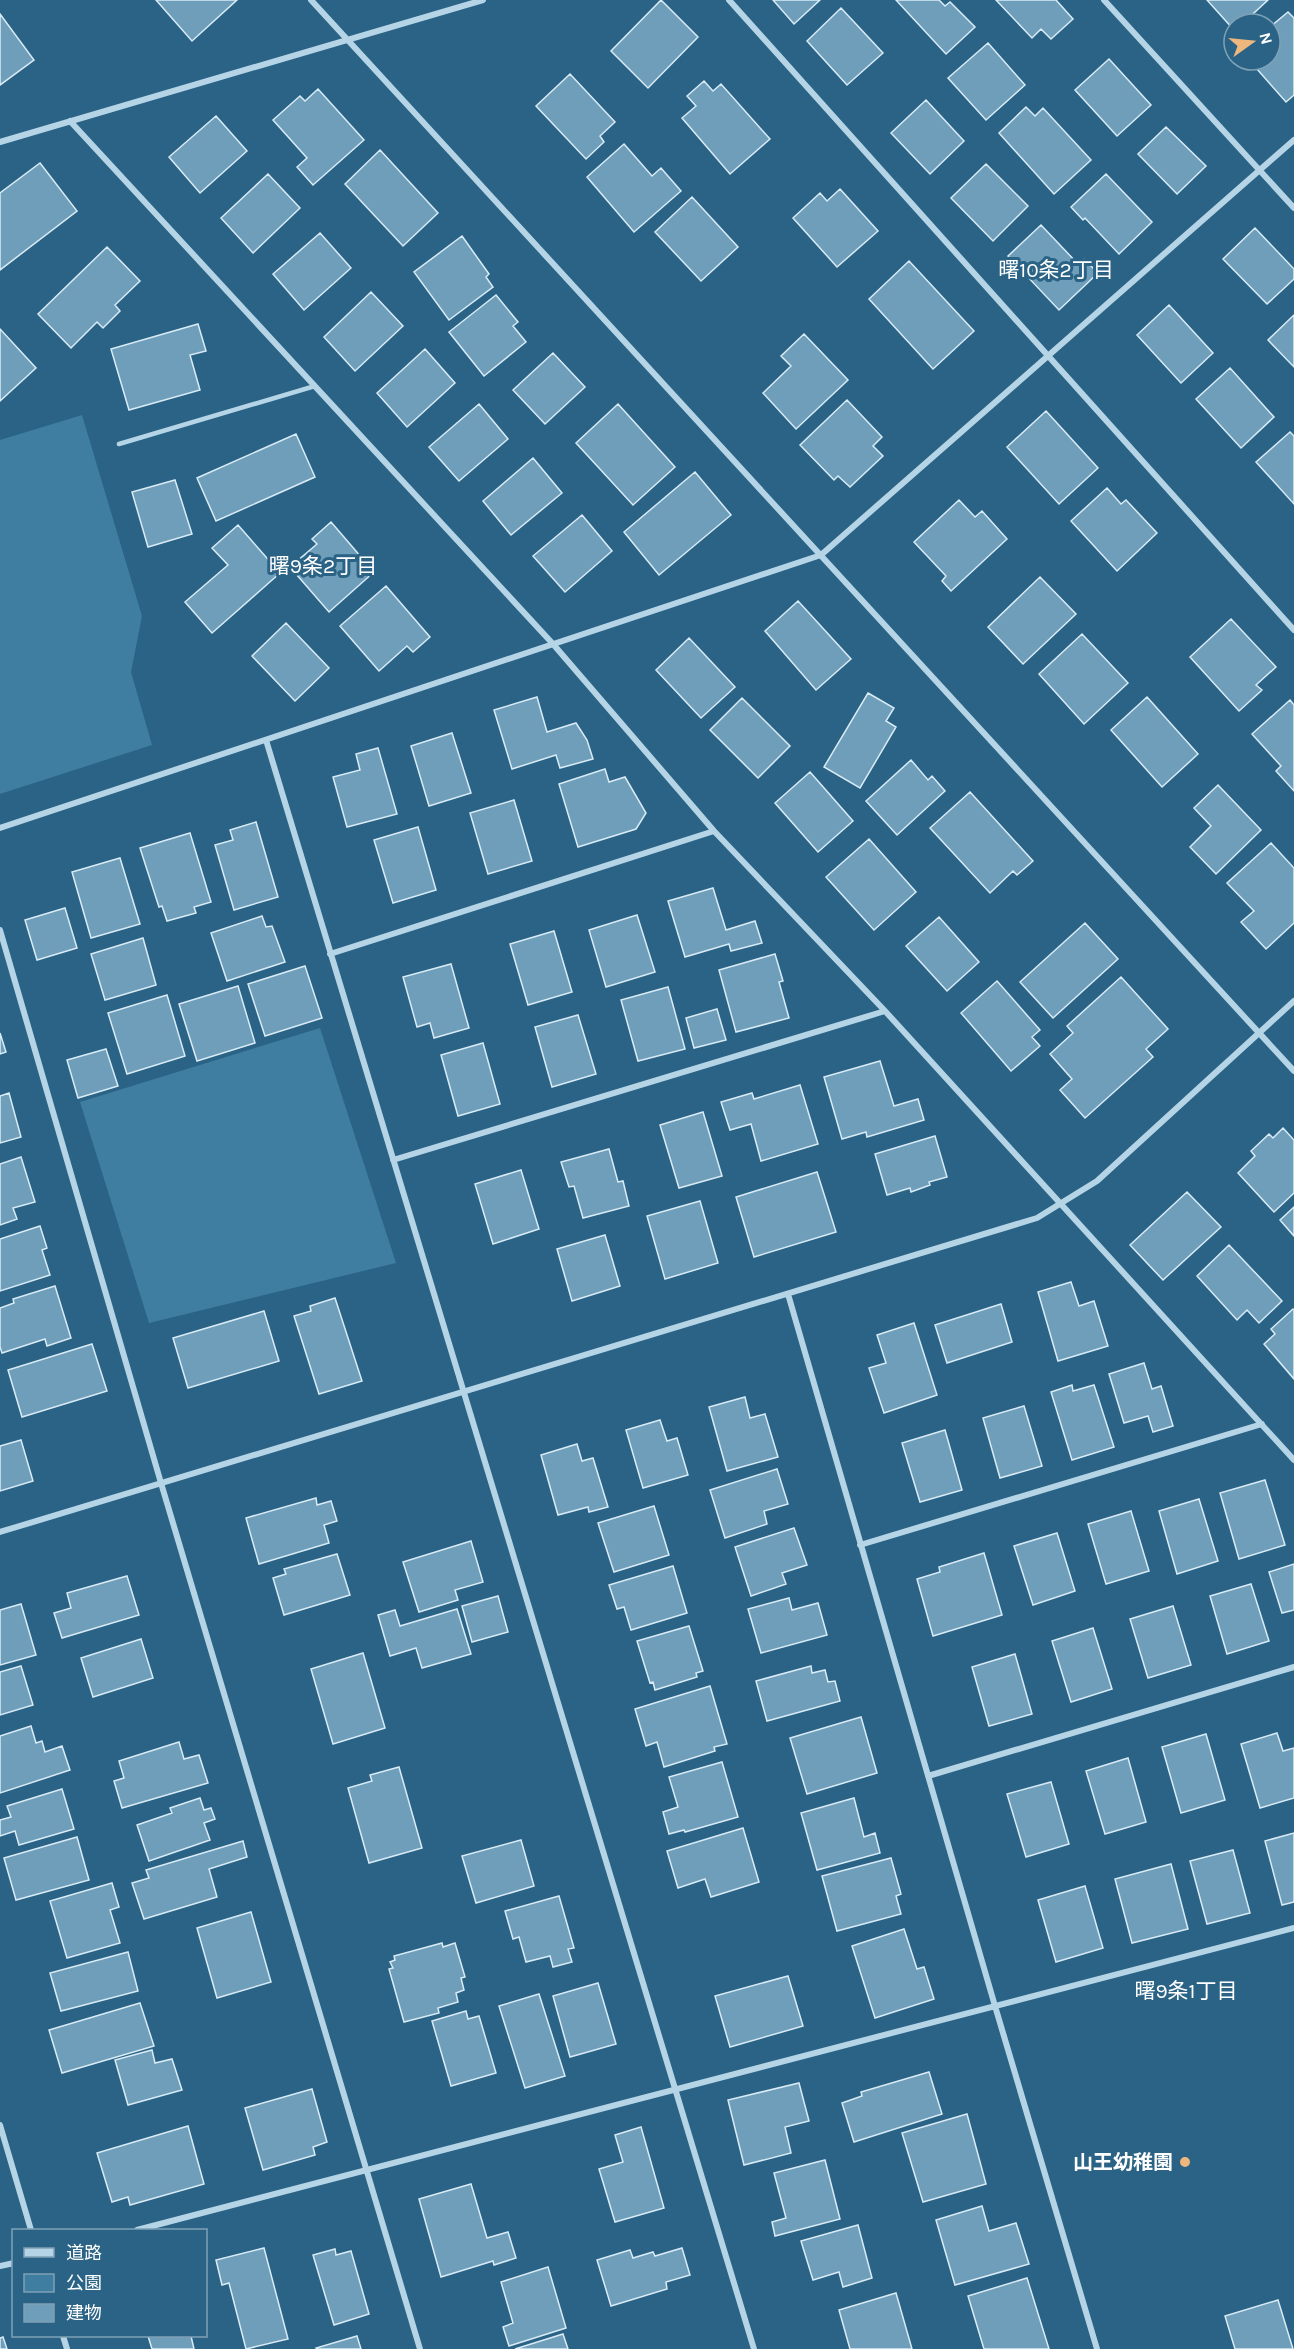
<svg xmlns="http://www.w3.org/2000/svg" width="1294" height="2349" viewBox="0 0 1294 2349" font-family="Karla,'Noto Sans JP',sans-serif">
  <style>
    .green { fill: #3f7ea0 }
    .building { fill: #6e9eb9; stroke: #d8ebf6; stroke-width: 1.5 }
    .lines { fill: none; stroke-linecap: round; stroke-linejoin: round }
    .lane { stroke: #b5d5e7; stroke-width: 4.5 }
    .street { stroke: #b5d5e7; stroke-width: 6 }
    .poi-dot { fill: #edb77d; stroke: #2a6385; stroke-width: 2 }
    .labels { text-anchor: middle; stroke-width: 6; stroke-linejoin: round; paint-order: stroke }
    .poi-label { font-size: 20px; font-weight: bold; fill: #fff; stroke: #2a6385; text-anchor: end }
    .neighbourhood-label { font-size: 21px; fill: #fff; stroke: #2a6385 }
  </style>
  <rect width="100%" height="100%" fill="#2a6385"/>
  <!-- green -->
  <path class="green" d="M82,415L142,616L131,672L152,745L0,794V440Z
    M320,1028L396,1263L149,1323L80,1102Z"/>
  <!-- building -->
  <path class="building" d="M156,0H237L192,41Z
    M661,0L698,37L648,88L611,51Z
    M773,0H820L794,24Z
    M896,0H939L945,6L950,2L975,27L946,54Z
    M996,0H1056L1073,19L1051,39L1041,29L1032,38Z
    M1207,0H1268L1242,24H1234V30Z
    M841,8L883,53L847,85L807,41Z
    M1288,12L1294,18V95L1286,102L1249,60H1270V27Z
    M0,14L34,60L0,85Z
    M988,43L1025,85L986,120L948,78Z
    M1109,59L1151,105L1117,136L1075,90Z
    M570,74L615,122L600,136L604,142L586,159L536,106Z
    M704,81L713,91L721,84L770,139L730,174L682,118L696,106L687,96Z
    M318,89L364,140L313,185L297,167L307,158L273,120L300,96L305,101Z
    M926,100L964,141L930,174L891,133Z
    M1026,107L1035,116L1043,108L1091,160L1054,194L999,133Z
    M216,116L247,151L200,193L169,157Z
    M1166,127L1206,166L1177,194L1138,154Z
    M624,144L652,176L661,168L681,191L634,232L587,177Z
    M380,150L438,213L403,246L345,184Z
    M40,163L77,211L0,270V193Z
    M986,164L1028,206L993,241L951,198Z
    M268,174L300,208L253,253L221,218Z
    M1106,174L1152,222L1119,254L1085,218L1083,220L1071,207Z
    M840,189L878,231L837,267L793,218L820,193L827,201Z
    M692,197L738,247L701,281L655,232Z
    M1041,225L1078,264L1084,259L1098,273L1059,310L1008,256Z
    M1255,228L1294,269V279L1267,304L1223,259Z
    M320,233L351,268L304,310L273,274Z
    M462,236L489,274L486,277L493,287L449,320L414,272Z
    M107,247L140,281L115,305L120,311L103,328L97,322L71,348L38,314Z
    M909,261L974,331L933,369L869,299Z
    M371,292L403,326L355,371L324,337Z
    M496,295L518,322L513,326L526,342L484,376L449,332Z
    M1169,305L1213,353L1181,383L1137,335Z
    M1294,315V367L1268,340Z
    M198,324L206,351L190,355L200,390L129,410L111,349Z
    M0,329L36,368L0,401Z
    M804,334L848,380L796,429L763,393L791,366L781,356Z
    M425,349L455,383L407,427L377,393Z
    M553,353L585,387L545,424L513,390Z
    M1230,368L1274,417L1241,448L1196,399Z
    M847,400L882,437L873,446L883,456L850,487L838,476L834,480L800,445Z
    M479,404L508,439L459,481L429,447Z
    M618,404L675,467L633,505L576,443Z
    M1046,411L1098,468L1059,504L1007,447Z
    M1290,432L1294,436V504L1256,462Z
    M296,434L315,477L216,521L197,478Z
    M533,458L562,493L511,535L483,501Z
    M695,472L731,515L659,575L624,532Z
    M175,480L192,534L148,547L132,492Z
    M1107,488L1121,504L1126,500L1157,533L1117,571L1071,521Z
    M959,500L975,517L982,511L1007,539L951,591L942,581L946,576L914,542Z
    M582,515L612,551L565,592L533,556Z
    M331,522L374,572L329,612L290,567L317,544L312,539Z
    M238,525L280,573L212,633L185,602L228,565L212,548Z
    M1040,577L1076,614L1023,664L988,627Z
    M386,586L430,637L413,652L407,646L379,671L340,626Z
    M798,601L851,659L816,690L765,631Z
    M1231,619L1276,667L1256,685L1262,690L1239,711L1190,657Z
    M286,623L329,668L295,701L252,656Z
    M1082,634L1128,683L1084,724L1039,674Z
    M689,638L735,687L701,718L656,670Z
    M868,693L894,708L886,721L896,727L860,788L824,767Z
    M537,697L547,732L576,723L587,740L593,759L560,768L556,755L512,769L494,710Z
    M1147,697L1198,754L1162,787L1111,730Z
    M742,698L790,746L758,778L710,730Z
    M1290,700L1294,705V791L1276,771L1281,766L1252,734Z
    M452,733L471,793L429,806L411,746Z
    M378,748L397,814L347,827L333,777L360,770L356,754Z
    M911,760L928,780L932,776L945,791L897,835L866,801Z
    M605,769L609,782L625,777L646,813L636,829L578,847L559,784Z
    M810,772L853,821L818,852L775,803Z
    M1218,785L1261,830L1216,874L1190,847L1211,826L1194,808Z
    M970,792L1033,861L1017,875L1013,871L990,893L930,828Z
    M514,800L532,861L488,874L470,813Z
    M256,822L278,897L234,910L215,845L233,840L230,830Z
    M418,827L436,890L393,903L374,840Z
    M190,833L211,902L194,907L196,913L167,921L162,906L159,907L140,848Z
    M869,839L916,892L874,930L826,877Z
    M1271,843L1294,868V923L1266,949L1241,922L1254,911L1227,883Z
    M120,858L140,924L91,938L72,872Z
    M713,888L726,930L755,921L762,943L731,951L729,944L685,957L668,901Z
    M65,908L77,948L37,960L25,920Z
    M637,915L655,972L606,987L589,930Z
    M262,916L266,927L272,926L285,962L227,981L211,933Z
    M939,917L979,962L947,991L906,946Z
    M1085,923L1118,959L1053,1018L1020,982Z
    M554,931L572,992L528,1005L510,944Z
    M143,938L156,985L105,1000L91,954Z
    M775,954L783,981L779,982L789,1018L736,1032L719,970Z
    M451,964L469,1028L434,1038L430,1023L417,1027L403,977Z
    M305,966L322,1018L265,1036L248,984Z
    M1121,977L1168,1029L1146,1049L1153,1057L1085,1118L1060,1090L1072,1079L1050,1054L1073,1033L1067,1026Z
    M997,981L1040,1030L1032,1037L1040,1046L1011,1071L961,1013Z
    M238,986L255,1043L197,1061L179,1004Z
    M668,987L685,1049L638,1061L621,1000Z
    M167,995L185,1056L127,1074L108,1013Z
    M717,1009L726,1040L694,1048L686,1018Z
    M578,1015L596,1074L552,1087L535,1027Z
    M0,1033L6,1052L0,1054Z
    M483,1043L500,1104L458,1116L441,1055Z
    M106,1049L118,1086L78,1098L67,1060Z
    M880,1061L894,1106L918,1099L924,1120L867,1137L866,1132L842,1139L824,1077Z
    M800,1085L818,1144L761,1161L751,1124L730,1130L721,1102L752,1093L754,1099Z
    M9,1093L21,1137L0,1143V1096Z
    M703,1112L722,1176L679,1188L660,1125Z
    M1283,1128L1294,1140V1193L1274,1212L1238,1173L1255,1156L1251,1151L1269,1134L1273,1138Z
    M935,1136L947,1177L929,1182L930,1185L911,1192L910,1188L887,1195L875,1154Z
    M609,1149L618,1182L623,1181L629,1206L583,1218L574,1186L569,1187L561,1162Z
    M21,1157L35,1202L13,1208L17,1219L0,1225V1164Z
    M521,1170L539,1229L493,1244L475,1184Z
    M817,1172L836,1232L754,1257L736,1197Z
    M1187,1192L1221,1227L1163,1280L1130,1245Z
    M700,1201L718,1263L665,1279L647,1216Z
    M1294,1207V1236L1280,1220Z
    M40,1226L47,1248L42,1250L50,1275L0,1291V1239Z
    M605,1235L620,1286L572,1301L557,1249Z
    M1229,1245L1282,1301L1259,1323L1247,1310L1237,1320L1197,1276Z
    M1071,1282L1079,1306L1094,1301L1108,1346L1058,1361L1038,1292Z
    M55,1286L71,1338L47,1346L45,1339L2,1353L0,1347V1308L14,1303L13,1299Z
    M335,1298L362,1381L319,1394L294,1316L311,1311L310,1306Z
    M1001,1304L1012,1342L947,1363L935,1325Z
    M1293,1309L1294,1310V1379L1264,1344L1275,1334L1271,1329Z
    M264,1311L279,1361L188,1388L173,1338Z
    M914,1323L937,1395L884,1413L869,1368L886,1363L877,1335Z
    M92,1344L107,1391L22,1417L8,1370Z
    M1144,1363L1152,1389L1161,1386L1173,1426L1153,1432L1148,1416L1124,1423L1109,1374Z
    M1072,1385L1073,1391L1094,1385L1114,1447L1072,1460L1051,1392Z
    M745,1397L750,1418L765,1414L778,1457L727,1471L709,1407Z
    M1024,1406L1042,1466L1000,1478L983,1418Z
    M660,1420L667,1441L677,1438L688,1475L643,1488L626,1430Z
    M945,1430L962,1490L920,1502L902,1443Z
    M21,1440L33,1481L0,1491V1446Z
    M577,1444L582,1461L593,1458L608,1507L589,1512L588,1507L558,1515L541,1455Z
    M777,1469L788,1504L764,1511L767,1524L725,1538L710,1490Z
    M1265,1480L1285,1545L1239,1559L1220,1493Z
    M316,1498L317,1505L331,1501L337,1521L324,1525L329,1543L259,1564L246,1518Z
    M1199,1499L1218,1561L1177,1574L1159,1511Z
    M654,1506L669,1555L614,1572L598,1523Z
    M1131,1511L1149,1571L1106,1584L1088,1524Z
    M794,1528L807,1565L782,1573L786,1584L751,1596L735,1547Z
    M1057,1533L1075,1591L1033,1605L1014,1546Z
    M471,1541L483,1582L455,1590L458,1600L419,1612L403,1562Z
    M984,1553L1002,1615L933,1636L917,1579L940,1572L939,1567Z
    M337,1554L350,1595L284,1615L273,1578L286,1574L284,1569Z
    M1294,1564V1610L1282,1613L1269,1572Z
    M673,1566L687,1613L631,1630L624,1607L617,1609L609,1585Z
    M127,1576L139,1615L62,1638L54,1613L71,1608L67,1593Z
    M1251,1584L1269,1641L1227,1654L1210,1596Z
    M498,1596L508,1632L472,1642L462,1606Z
    M789,1598L792,1610L818,1603L827,1635L761,1653L748,1609Z
    M21,1604L36,1655L0,1665V1610Z
    M1173,1606L1191,1665L1148,1678L1130,1619Z
    M457,1609L471,1654L422,1668L416,1648L390,1656L378,1615L395,1610L400,1626Z
    M689,1626L703,1671L696,1673L697,1677L655,1690L653,1682L650,1683L637,1641Z
    M1093,1628L1112,1689L1071,1702L1052,1641Z
    M141,1639L153,1678L93,1697L81,1658Z
    M363,1653L385,1728L333,1744L311,1669Z
    M1015,1654L1032,1714L989,1726L972,1667Z
    M21,1666L33,1705L0,1715V1672Z
    M811,1666L812,1673L825,1670L828,1682L835,1681L840,1701L767,1721L756,1681Z
    M710,1686L727,1744L714,1747L715,1751L664,1767L657,1742L646,1746L635,1709Z
    M861,1717L877,1773L807,1794L790,1738Z
    M31,1726L36,1743L42,1741L45,1752L62,1746L70,1770L0,1793V1736Z
    M1277,1733L1283,1751L1294,1748V1798L1260,1808L1241,1744Z
    M1206,1734L1225,1800L1181,1813L1162,1747Z
    M179,1742L184,1759L199,1755L208,1783L122,1808L114,1781L124,1778L119,1761Z
    M1128,1758L1146,1822L1105,1834L1086,1771Z
    M722,1762L738,1817L685,1832L684,1830L669,1834L663,1812L678,1807L669,1777Z
    M399,1767L422,1848L369,1863L348,1788L372,1781L370,1775Z
    M1051,1782L1069,1844L1026,1857L1007,1794Z
    M62,1789L74,1829L19,1845L15,1831L0,1836V1820L11,1817L7,1806Z
    M200,1798L204,1810L211,1808L215,1819L204,1823L210,1840L149,1861L137,1825L172,1813L170,1808Z
    M854,1798L864,1837L875,1833L880,1853L817,1870L801,1813Z
    M743,1828L759,1882L711,1897L705,1879L678,1888L667,1851Z
    M1294,1833V1902L1282,1905L1265,1841Z
    M77,1837L89,1880L16,1900L4,1858Z
    M521,1840L534,1886L476,1903L462,1856Z
    M243,1841L247,1857L209,1869L217,1897L144,1919L132,1883L149,1878L146,1870Z
    M1233,1850L1250,1913L1207,1924L1190,1861Z
    M891,1858L901,1894L896,1896L901,1914L837,1931L822,1876Z
    M1171,1864L1188,1929L1132,1943L1115,1879Z
    M112,1883L119,1907L110,1910L120,1943L67,1958L50,1901Z
    M1085,1886L1103,1948L1056,1962L1038,1900Z
    M559,1896L574,1948L568,1949L572,1962L553,1967L550,1956L526,1962L519,1937L513,1939L505,1911Z
    M251,1912L271,1982L217,1998L197,1928Z
    M904,1929L917,1969L924,1967L934,1999L875,2018L852,1946Z
    M442,1943L443,1947L455,1943L465,1977L461,1978L464,1990L456,1993L458,2002L438,2008L439,2013L404,2022L389,1969L393,1968L390,1962L395,1960L394,1956Z
    M128,1952L138,1991L61,2011L50,1973Z
    M788,1976L803,2026L730,2047L715,1996Z
    M598,1983L616,2044L570,2057L553,1996Z
    M539,1994L565,2076L525,2088L499,2006Z
    M140,2003L154,2046L62,2073L49,2030Z
    M466,2011L468,2019L479,2016L496,2073L451,2086L432,2021Z
    M152,2050L155,2063L172,2059L182,2090L128,2105L115,2060Z
    M929,2072L942,2114L854,2142L842,2103L862,2096L861,2092Z
    M799,2083L809,2121L785,2127L791,2153L744,2165L728,2100Z
    M312,2089L327,2142L313,2147L315,2155L263,2170L245,2108Z
    M967,2114L986,2184L923,2202L902,2133Z
    M188,2126L204,2184L130,2205L128,2197L112,2202L97,2153Z
    M641,2127L664,2208L615,2222L599,2169L623,2162L615,2135Z
    M825,2160L840,2219L775,2236L772,2222L786,2218L774,2173Z
    M471,2184L487,2238L508,2232L516,2258L494,2265L493,2261L441,2277L419,2199Z
    M982,2206L989,2231L1016,2223L1029,2264L955,2285L936,2220Z
    M858,2225L872,2278L843,2287L839,2272L813,2280L801,2241Z
    M264,2248L288,2339L246,2349L229,2283L222,2285L216,2260Z
    M682,2248L690,2275L666,2282L667,2289L611,2306L597,2260L630,2250L633,2258L653,2252L655,2256Z
    M335,2249L336,2255L351,2251L369,2314L334,2325L313,2255Z
    M548,2267L566,2328L509,2346L503,2327L513,2323L501,2282Z
    M1027,2278L1049,2349H984L968,2296Z
    M896,2293L912,2349H850L839,2310Z
    M1278,2300L1293,2349H1235L1225,2316Z
    M563,2334L568,2349H515Z
    M148,2336H191L194,2349H152Z
    M357,2336L361,2349H317L316,2348Z
    M3,2337L7,2349H0V2338Z"/>
  <g class="lines">
    <!-- lane -->
    <path class="lane" d="M119,444L315,386"/>
    <!-- street -->
    <path class="street" d="M311,0L1294,1071
      M729,0L1294,630
      M1104,0L1294,208
      M70,121L553,644L714,831L885,1011L1294,1460
      M0,142L483,0
      M266,740L754,2349
      M0,828L821,555L1294,140
      M0,930L161,1483L420,2349
      M330,954L714,831
      M393,1160L885,1011
      M788,1294L995,2006L1097,2349
      M0,1532L1037,1218L1097,1181L1294,1001
      M860,1545L1262,1424
      M928,1776L1294,1667
      M0,2125L31,2230
      M137,2230L1294,1928
      M0,2266L14,2263
      M63,2336L67,2349"/>
  </g>
  <!-- markers -->
  <circle class="poi-dot" cx="1185" cy="2162" r="6"/>
  <g class="labels">
    <!-- poi labels -->
    <g class="poi-label">
      <text x="1173" y="2169">山王幼稚園</text>
    </g>
    <!-- neighbourhood labels -->
    <g class="neighbourhood-label">
      <text x="1056" y="277">曙10条2丁目</text>
      <text x="323" y="573">曙9条2丁目</text>
      <text x="1186" y="1998">曙9条1丁目</text>
    </g>
  </g>
  <!-- legend -->
  <rect x="12" y="2229" width="195" height="108" fill="#2a6385" stroke="#7fa1b6" stroke-width="1.5"/>
  <rect x="24" y="2248" width="30" height="9" fill="#b5d5e7" stroke="#7fa1b6" stroke-width="1.5"/>
  <text x="66" y="2259" font-size="18" fill="#ffffff">道路</text>
  <rect x="24" y="2274" width="30" height="18" fill="#3f7ea0" stroke="#7fa1b6" stroke-width="1.5"/>
  <text x="66" y="2289" font-size="18" fill="#ffffff">公園</text>
  <rect x="24" y="2304" width="30" height="18" fill="#6e9eb9" stroke="#7fa1b6" stroke-width="1.5"/>
  <text x="66" y="2319" font-size="18" fill="#ffffff">建物</text>
  <!-- north arrow -->
  <g transform="translate(1252 42) rotate(75)"><circle r="28" fill="#2a6385" stroke="#7fa1b6" stroke-width="1.5"/>
  <path d="M0-4.5L10 22L0 15L-10 22Z" fill="#edb77d"/>
  <text y="-9" font-size="16" font-weight="bold" text-anchor="middle" fill="#ffffff">N</text>
  </g>
</svg>
